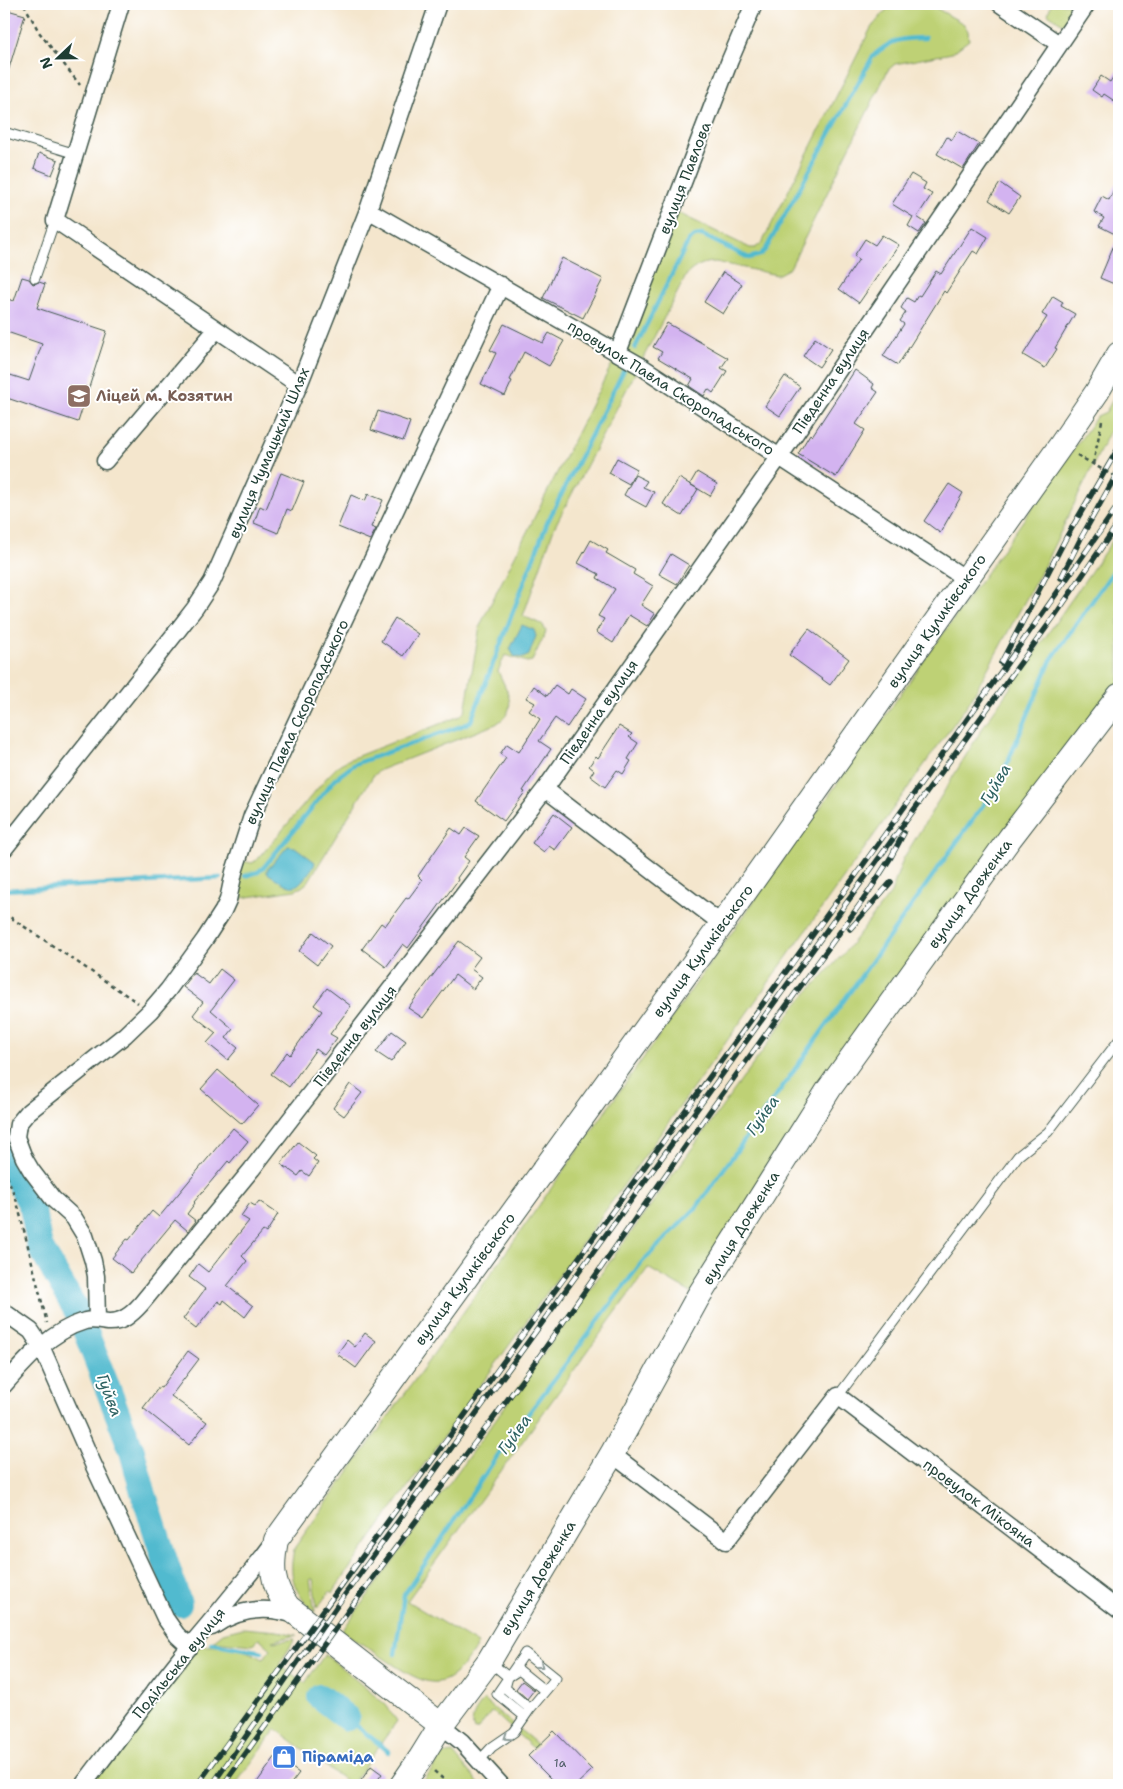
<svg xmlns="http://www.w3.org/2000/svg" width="1123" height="1789" viewBox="0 0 1123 1789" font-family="'Shantell Sans',sans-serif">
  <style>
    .green { fill: #bed174; stroke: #6e8754 }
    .water { fill: #51bacf; stroke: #387c82 }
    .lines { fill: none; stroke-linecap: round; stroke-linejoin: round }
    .stream { stroke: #51bacf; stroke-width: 4.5 }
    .river { stroke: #51bacf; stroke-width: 26 }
    .building { fill: #d3b3f0 }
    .lane-casing { stroke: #3f564b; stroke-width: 11 }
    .street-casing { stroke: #3f564b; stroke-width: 19 }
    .secondary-casing { stroke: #3f564b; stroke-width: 26 }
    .path { stroke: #3f564b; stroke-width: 2.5; stroke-dasharray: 4 4; stroke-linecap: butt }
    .lane { stroke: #fff; stroke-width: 9 }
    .street { stroke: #fff; stroke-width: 16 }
    .secondary { stroke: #fff; stroke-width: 24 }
    .rail-casing { stroke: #1f3d34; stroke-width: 5.5 }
    .rail { stroke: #fff; stroke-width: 4; stroke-dasharray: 11; stroke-linecap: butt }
    .oneway { stroke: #8f9e9a }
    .labels { text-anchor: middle; stroke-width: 4; stroke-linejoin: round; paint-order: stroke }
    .number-label { font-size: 12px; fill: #4c5a63 }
    .street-label { font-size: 15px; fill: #1f3d34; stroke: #fff }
    .education-label { font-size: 15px; font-weight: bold; fill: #785e54; stroke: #fff; text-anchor: start }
    .shop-label { font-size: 15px; font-weight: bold; fill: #366cbe; stroke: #fff; text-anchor: start }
    .water-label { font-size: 16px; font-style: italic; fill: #2e6262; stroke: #fff }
  </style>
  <rect width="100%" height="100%" fill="#fff"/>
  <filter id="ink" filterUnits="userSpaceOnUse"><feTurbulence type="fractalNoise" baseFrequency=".02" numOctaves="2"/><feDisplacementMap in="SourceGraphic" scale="10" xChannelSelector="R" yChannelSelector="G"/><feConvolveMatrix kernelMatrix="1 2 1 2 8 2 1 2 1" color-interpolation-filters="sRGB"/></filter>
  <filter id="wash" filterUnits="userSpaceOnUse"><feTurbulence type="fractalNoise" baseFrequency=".0096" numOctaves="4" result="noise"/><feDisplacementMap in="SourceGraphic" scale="20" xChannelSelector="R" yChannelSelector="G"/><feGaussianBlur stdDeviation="1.12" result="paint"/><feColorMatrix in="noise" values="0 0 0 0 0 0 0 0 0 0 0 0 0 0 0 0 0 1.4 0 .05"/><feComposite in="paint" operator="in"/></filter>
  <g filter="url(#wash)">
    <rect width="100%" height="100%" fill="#f4e6cd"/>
    <!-- green -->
    <path class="green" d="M899,4H929L964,24L968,31L969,40L952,53L895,64L888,70L790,268L777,275L716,262C703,262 696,266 687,274L554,528L523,616L543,625L546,632L532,661L527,662L505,655L498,671C507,692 520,709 496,724L380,770L373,776L308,882L302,887L295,890L228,900L238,860L252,863L258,859L328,776L340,764L350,759L460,716L465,711L480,626L484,617L618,352L672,210L750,248H755L762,243L871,28L887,9Z
      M1051,4H1087L1070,29L1048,14Z
      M1119,388V412L1043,568L970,701L332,1593L330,1591L317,1608L313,1579H310L315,1612C294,1594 287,1574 295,1547L475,1296L1097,416L1106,412Z
      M1119,531V696L1010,838L698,1297L648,1268L407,1601L478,1644C449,1690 435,1692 391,1663C374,1652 358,1641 342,1631L796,1005L845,952L891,893L903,859L985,724Z
      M243,1628L277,1631L297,1635L272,1641L273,1642L295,1639L279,1665L305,1683L325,1654L386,1705L397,1721L351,1785L276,1729L235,1785H84L190,1647C214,1644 242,1646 263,1659L271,1649L260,1639L257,1640L253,1645L213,1641L223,1633Z
      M484,1700L537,1744L533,1748L492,1711L478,1729L474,1730C469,1718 477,1709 484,1700Z
      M453,1753L480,1785H421L441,1757L445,1754Z"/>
    <!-- water -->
    <path class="water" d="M522,625L534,630L536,636L529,655L523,658L514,656L510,649Z
      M288,846L295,847L315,862L314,866C293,893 296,891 267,873V870Z"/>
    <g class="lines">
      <!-- stream -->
      <path class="stream" d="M635,348L689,240L695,236L702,235L749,258L760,255L766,249L873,56C892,39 901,38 925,38
        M245,876L258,872L264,867L335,779L355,764L464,725L471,721L547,523L624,370
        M4,890L220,878
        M211,1643L262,1652
        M395,1654L404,1595L502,1449L642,1262L696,1208L991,794L1006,766L1051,660L1119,563
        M347,1718L389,1752"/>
      <!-- river -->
      <path class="river" d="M4,1147L10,1165L32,1207L40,1247L79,1315
        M85,1330L132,1451L143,1492L179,1604
        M320,1697L347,1718"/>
    </g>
    <g id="blocks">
      <!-- building -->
      <path class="building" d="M4,9L25,15L7,75H4Z
        M1119,68V104L1104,94L1102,97L1092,90L1101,76L1110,82Z
        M957,131L979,144L963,169L937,154L947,137L952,140Z
        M39,153L58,160L52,175L34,168Z
        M911,174L926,183L923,189L932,194L917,217L926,223L919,233L908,226L913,217L892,204Z
        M1119,178V226L1115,234L1099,226L1104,218L1094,212L1102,196L1109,200Z
        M1000,183L1020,197L1009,213L989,200Z
        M972,227L988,237L978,254L973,251L946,293L944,291L898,365L883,356L904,324L900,321L906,312L901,308L907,298L914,302L918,295L920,296L936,271L941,274Z
        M1119,233V286L1100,278Z
        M882,235L899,245L859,303L839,289L859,259L854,256L865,239L875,245Z
        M562,258L603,279L583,318L543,298Z
        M723,272L742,284L723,314L704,302Z
        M22,277L29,279L33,284L39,282L45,284L37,308L107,331L78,422L4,397V373L29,381L42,344L4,331V298L14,301Z
        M1053,296L1063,302L1061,306L1075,314L1055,348L1057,349L1045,368L1023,355L1047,317L1042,314Z
        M667,323L728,358L721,368L727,371L713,393L708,389L704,396L689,386L693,379L658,358L662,352L653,347Z
        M504,324L543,343L549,333L564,341L549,366L524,352L510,380L512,381L505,396L481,384L496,353L490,350Z
        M815,338L831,349L819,367L803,356Z
        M855,370L874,384L872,388L878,392L856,424L865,430L836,477L798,454L810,434L812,436Z
        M785,376L800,387L780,416L765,406Z
        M378,411L410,422L403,441L371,430Z
        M617,458L637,469L629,484L609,473Z
        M697,472L717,484L710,496L690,484Z
        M281,473L304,482L292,511L287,509L278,533L254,523L260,506L266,509Z
        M635,475L647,481L643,487L654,492L646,507L624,495Z
        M679,478L698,489L682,516L663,504Z
        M949,484L963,493L940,533L924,521Z
        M368,494L383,500L371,527L376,529L370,540L338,527L351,495L365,501Z
        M591,540L608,550L606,553L635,570L633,574L653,586L641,605L655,614L647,626L629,615L613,643L596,632L604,619L598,616L615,589L597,578L599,574L578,563Z
        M671,554L689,565L677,584L659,574Z
        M395,618L418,634L403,656L381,641Z
        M809,629L849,659L830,685L789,655Z
        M555,685L568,694L571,689L586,699L567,727L555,718L539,741L551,749L523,791L525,792L504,821L476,801L506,758L500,754L507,744L519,752L540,719L529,711L535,703L526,698L534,686L547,696Z
        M619,726L632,734L629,737L638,743L628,759L631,761L623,774L617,770L605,787L590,776L594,770L589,766L596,756L598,758Z
        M554,813L572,827L555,850L549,846L544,852L532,843Z
        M451,828L461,835L466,828L479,836L464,857L469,861L457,878L458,880L408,948L403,944L386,967L362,949L381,923L385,926L406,898L408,899L422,880L418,876Z
        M313,932L331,946L317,965L299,951Z
        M459,941L480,957L471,969L482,977L473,989L455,975L423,1018L408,1008Z
        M220,969L234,980L211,1010L233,1029L226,1038L238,1048L228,1060L207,1043L216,1033L193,1015L203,1002L183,987L194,973L209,984Z
        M327,988L351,1006L330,1034L337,1038L324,1055L316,1049L289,1087L271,1074L287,1052L290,1055L322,1011L314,1005Z
        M392,1031L406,1041L391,1062L376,1052Z
        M218,1070L258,1105L242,1124L201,1089Z
        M350,1084L362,1093L344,1116L333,1108Z
        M233,1128L248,1141L230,1163L228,1161L194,1202L195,1203L187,1214L196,1221L188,1231L175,1220L131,1273L112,1258L127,1239L129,1240L152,1211L159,1217Z
        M298,1142L316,1156L313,1159L318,1163L309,1176L302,1171L298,1176L281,1164Z
        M259,1201L278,1214L266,1233L263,1231L242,1256L247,1261L227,1286L253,1306L245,1317L224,1300L222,1304L218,1301L196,1329L183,1319L205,1289L189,1277L198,1264L208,1272L249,1221L241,1216L250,1203L255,1206Z
        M365,1333L376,1341L356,1368L337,1354L347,1340L355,1347Z
        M188,1351L199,1359L171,1396L207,1422L189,1445L143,1408L159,1387L161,1388Z
        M522,1681L534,1690L527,1699L516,1689Z
        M554,1731L592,1770L576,1785H557L528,1756Z
        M276,1756L299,1773L290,1785H255Z
        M371,1766L382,1774L374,1785H358Z"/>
    </g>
  </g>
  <g filter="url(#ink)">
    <use href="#blocks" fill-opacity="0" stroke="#3f564b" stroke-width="1"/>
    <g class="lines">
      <defs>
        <path id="lane" d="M4,132L76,154
          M35,278L55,220
          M838,1396L1018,1156L1048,1132L1119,1040
          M489,1661L508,1677
          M530,1709L505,1688L508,1677L519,1670L545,1691
          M479,1761L492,1747L514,1732L530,1709L556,1678L525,1653L497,1694L524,1716"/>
        <path id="street" d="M121,4L55,220L299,385
          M1000,4L1059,44
          M368,210L639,365L966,579
          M618,352L730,60L754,4
          M105,461L216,330
          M545,789L722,924
          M4,849L178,630L195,608L212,582L299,385L368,210L438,4
          M4,1312L31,1331L41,1346L93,1464L165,1618L177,1635L190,1647
          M97,1320L96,1276L93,1261L85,1236L74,1218L53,1199L31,1170L24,1158L16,1137L18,1124L28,1112L125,1035L150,1011L168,990L205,939L223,911L228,900L234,872L252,816L501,285
          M4,1385C26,1360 51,1331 85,1321C93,1319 100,1321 108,1322C122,1323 132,1314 141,1304L252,1169L545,789L780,456L1087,4
          M612,1454L726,1541L838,1396L1119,1610
          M212,1627C239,1608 267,1605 298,1616
          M441,1725L462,1742L501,1785
          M83,1785C118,1739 153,1692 190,1646C219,1612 247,1578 274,1542"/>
        <path id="secondary" d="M441,1725L288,1607C271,1584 271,1567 276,1540L722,924L1061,445L1097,392L1119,354
          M402,1785L420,1759L441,1725L489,1661L612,1454L698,1297L829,1089L1010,838L1119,696"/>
      </defs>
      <!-- lane casing -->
      <use href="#lane" class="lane-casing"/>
      <!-- street casing -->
      <use href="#street" class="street-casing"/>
      <!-- secondary casing -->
      <use href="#secondary" class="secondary-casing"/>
      <!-- path -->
      <path class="path" d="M24,4L39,32L80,85
        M1077,455L1119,479
        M1093,464L1102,421
        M4,913L138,1003
        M4,1168L17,1202L47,1323
        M434,1771L442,1778L437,1785"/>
      <!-- lane -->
      <use href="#lane" class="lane"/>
      <!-- street -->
      <use href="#street" class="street"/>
      <!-- secondary -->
      <use href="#secondary" class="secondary"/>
      <defs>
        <path id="rail" d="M1061,578L1082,536L1119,470
          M1001,663L1066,538L1119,447
          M850,929L891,882
          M197,1785C415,1482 635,1182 853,879C942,754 1032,630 1119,504
          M212,1785L341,1600L1056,614L1119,522
          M223,1785L351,1607L532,1367L710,1111L866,896L891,857L904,833"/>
      </defs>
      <!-- rail casing -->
      <use href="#rail" class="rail-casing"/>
      <!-- rail -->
      <use href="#rail" class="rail"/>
    </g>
    <!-- one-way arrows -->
    <defs><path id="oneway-chevron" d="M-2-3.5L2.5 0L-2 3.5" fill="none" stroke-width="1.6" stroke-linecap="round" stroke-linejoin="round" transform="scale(1.25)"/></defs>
    <g class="oneway">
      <use href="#oneway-chevron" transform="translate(540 1665) rotate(38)"/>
      <use href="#oneway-chevron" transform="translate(507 1737) rotate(145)"/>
    </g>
  </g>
  <!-- icons -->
  <defs>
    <symbol id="school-square" viewBox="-11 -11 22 22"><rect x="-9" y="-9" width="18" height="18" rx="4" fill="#8d6e63" stroke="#fff"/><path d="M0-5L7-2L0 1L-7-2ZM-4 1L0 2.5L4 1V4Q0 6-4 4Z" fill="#fff"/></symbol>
    <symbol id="shop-square" viewBox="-11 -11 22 22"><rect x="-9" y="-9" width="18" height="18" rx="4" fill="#3f7fe0" stroke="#fff"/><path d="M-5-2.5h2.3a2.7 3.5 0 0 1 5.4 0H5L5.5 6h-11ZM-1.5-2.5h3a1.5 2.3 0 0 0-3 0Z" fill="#fff"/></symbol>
  </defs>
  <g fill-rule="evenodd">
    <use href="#school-square" x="65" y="382" width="28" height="28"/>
    <use href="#shop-square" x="270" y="1743" width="28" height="28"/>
  </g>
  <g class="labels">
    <!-- number labels -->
    <g class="number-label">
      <text x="560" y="1767">1а</text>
    </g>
    <!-- street labels -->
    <g class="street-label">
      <text transform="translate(685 178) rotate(-69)" y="5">вулиця Павлова</text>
      <text transform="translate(831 381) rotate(-56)" y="5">Південна вулиця</text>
      <text transform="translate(671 388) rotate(32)" y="5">провулок Павла Скоропадського</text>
      <text transform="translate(269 453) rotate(-67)" y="5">вулиця Чумацький Шлях</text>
      <text transform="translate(937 621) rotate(-55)" y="5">вулиця Куликівського</text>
      <text transform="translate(599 712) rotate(-55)" y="5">Південна вулиця</text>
      <text transform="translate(297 722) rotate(-65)" y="5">вулиця Павла Скоропадського</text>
      <text transform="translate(970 894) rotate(-54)" y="5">вулиця Довженка</text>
      <text transform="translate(703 951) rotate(-54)" y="5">вулиця Куликівського</text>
      <text transform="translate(355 1036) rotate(-52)" y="5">Південна вулиця</text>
      <text transform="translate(741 1228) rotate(-58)" y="5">вулиця Довженка</text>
      <text transform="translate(465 1279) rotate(-54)" y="5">вулиця Куликівського</text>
      <text transform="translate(979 1503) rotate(37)" y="5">провулок Мікояна</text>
      <text transform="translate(538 1578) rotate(-59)" y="5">вулиця Довженка</text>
      <text transform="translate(179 1663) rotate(-51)" y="5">Подільська вулиця</text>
    </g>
    <!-- education labels -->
    <g class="education-label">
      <text x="96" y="401">Ліцей м. Козятин</text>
    </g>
    <!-- shop labels -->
    <g class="shop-label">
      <text x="302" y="1762">Піраміда</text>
    </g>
    <!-- water labels -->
    <g class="water-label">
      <text transform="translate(995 784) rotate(-60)" y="6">Гуйва</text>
      <text transform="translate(762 1115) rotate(-55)" y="6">Гуйва</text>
      <text transform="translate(110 1395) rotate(69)" y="6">Гуйва</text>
      <text transform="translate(514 1434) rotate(-54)" y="6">Гуйва</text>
    </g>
  </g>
  <!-- margin -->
  <rect width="1123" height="1789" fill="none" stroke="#fff" stroke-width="20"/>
  <!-- north arrow -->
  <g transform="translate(58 58) rotate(248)" stroke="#ffffff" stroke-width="4" paint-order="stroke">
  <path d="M0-4L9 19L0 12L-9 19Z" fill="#1f3d34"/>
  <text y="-8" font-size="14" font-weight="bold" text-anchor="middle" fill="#1f3d34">N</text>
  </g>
</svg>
